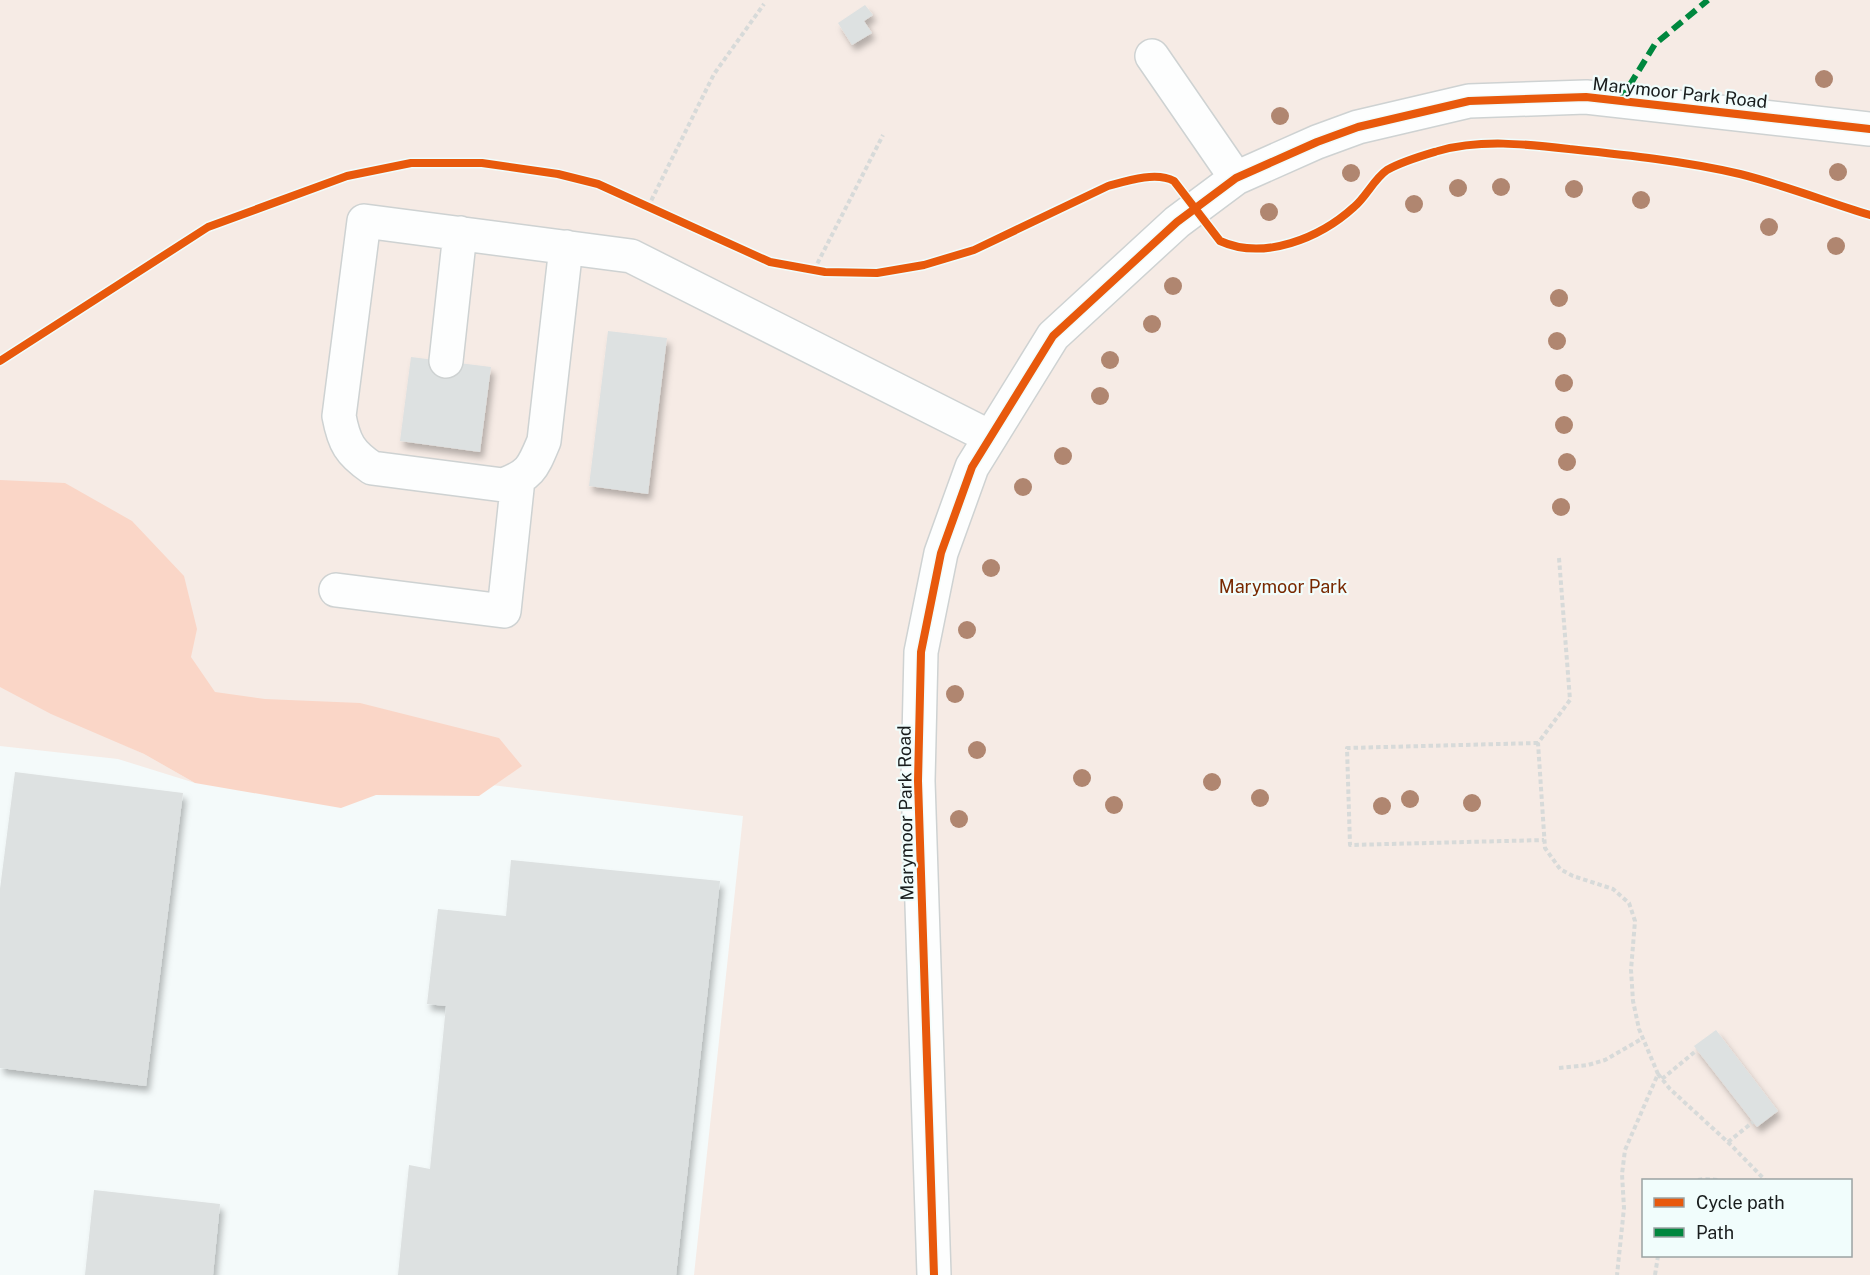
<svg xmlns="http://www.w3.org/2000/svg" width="1870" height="1275" viewBox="0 0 1870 1275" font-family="'Public Sans',sans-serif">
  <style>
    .green { fill: #f6ebe5; fill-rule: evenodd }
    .forest { fill: #fad6c7 }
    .building { fill: #dde1e1; filter: url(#shadow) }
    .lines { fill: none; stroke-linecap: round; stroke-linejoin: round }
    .minor-casing { stroke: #ced2d2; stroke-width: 36 }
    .path { stroke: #d7dad9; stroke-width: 4; stroke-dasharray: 4.5 3; stroke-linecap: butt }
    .minor { stroke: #fdfefe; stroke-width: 33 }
    .quiet { stroke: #00873e; stroke-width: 6; stroke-dasharray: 12 6; stroke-linecap: butt }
    .cycleway-casing { stroke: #f1fdfc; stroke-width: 11 }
    .cycleway { stroke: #e8590c; stroke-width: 8 }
    .tree { fill: #b08670 }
    .labels { text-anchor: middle; stroke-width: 4.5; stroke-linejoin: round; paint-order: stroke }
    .street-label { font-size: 18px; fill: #191d1d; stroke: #f1fdfc }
    .park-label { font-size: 18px; fill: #782800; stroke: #f1fdfc }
  </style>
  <defs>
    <filter id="shadow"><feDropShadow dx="3.5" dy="6" stdDeviation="3" flood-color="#0004"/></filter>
  </defs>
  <rect width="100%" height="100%" fill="#f4fafa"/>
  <!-- green -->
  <path class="green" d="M0,0H1870V1275H694L743,816L109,738L144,754L195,783L118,759L0,746ZM1644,1180H1850V1256H1644Z"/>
  <!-- forest -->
  <path class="forest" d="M0,480L65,483L132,521L184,576L197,629L191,657L215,692L265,699L360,703L499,738L522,766L479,796L376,795L341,808L195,783L144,754L51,714L0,687Z"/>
  <!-- building -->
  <path class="building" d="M865,5L873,15L864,21L872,33L852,45L838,23Z
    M608,331L667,338L648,494L589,486Z
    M411,357L491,367L480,452L400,441Z
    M15,772L183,793L146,1086L0,1068V889Z
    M511,860L720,881L676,1275H398L409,1165L430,1169L446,1006L427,1004L438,909L506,916Z
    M1716,1030L1778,1111L1757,1127L1694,1046Z
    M94,1190L220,1204L213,1275H85Z"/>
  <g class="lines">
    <defs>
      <path id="minor" d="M1152,56L1236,178
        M566,247L544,441C533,467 531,475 503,485L372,468C350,453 344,443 339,416L364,221L631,256L990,437
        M446,361L460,233
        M336,590L504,611L518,479
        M934,1275L918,781L921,652L941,553L972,467L1053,336L1177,222L1236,178L1317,142L1358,127L1469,101L1586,97L1870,129"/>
    </defs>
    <!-- minor casing -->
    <use href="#minor" class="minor-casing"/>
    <!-- path -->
    <path class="path" d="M648,207L714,74L764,4
      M814,270L883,135
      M1559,558L1570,700L1538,743L1545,848L1560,869L1573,876L1613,889L1629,903L1635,921L1631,970L1633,1001L1639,1029L1658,1074L1625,1150L1622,1174L1624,1208L1617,1275
      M1538,743L1347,748L1350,845L1544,840
      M1559,1068L1588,1065L1605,1060L1643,1038
      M1658,1074L1670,1089L1731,1145L1765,1180
      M1662,1079L1697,1050
      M1728,1142L1753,1122
      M1698,1180L1703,1179L1719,1180
      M1655,1275L1658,1256"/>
    <!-- minor -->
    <use href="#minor" class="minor"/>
    <!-- quiet -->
    <path class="quiet" d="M1620,101L1655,44L1708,0"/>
    <defs>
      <path id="cycleway" d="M0,361L208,227L347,176L411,163H482L558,174L598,184L770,262L825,272L877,273L924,265L974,250L1108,186C1126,181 1156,171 1174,181L1220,241C1264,261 1320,238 1354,207C1366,197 1374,179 1387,170C1403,161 1421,156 1438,151C1480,139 1526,144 1569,149C1626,155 1684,161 1740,174C1784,185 1827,202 1870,215
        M934,1275L918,781L921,652L941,553L972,467L1053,336L1177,222L1236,178L1317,142L1358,127L1469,101L1586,97L1870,129"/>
    </defs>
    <!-- cycleway casing -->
    <use href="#cycleway" class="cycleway-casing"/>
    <!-- cycleway -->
    <use href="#cycleway" class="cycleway"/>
  </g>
  <!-- trees -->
  <g class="tree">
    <circle cx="1824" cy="79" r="9"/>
    <circle cx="1280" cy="116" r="9"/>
    <circle cx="1838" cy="172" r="9"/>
    <circle cx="1351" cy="173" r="9"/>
    <circle cx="1501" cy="187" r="9"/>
    <circle cx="1458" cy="188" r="9"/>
    <circle cx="1574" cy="189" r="9"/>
    <circle cx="1641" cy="200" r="9"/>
    <circle cx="1414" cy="204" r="9"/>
    <circle cx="1269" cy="212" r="9"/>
    <circle cx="1769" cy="227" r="9"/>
    <circle cx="1836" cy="246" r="9"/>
    <circle cx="1173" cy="286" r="9"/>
    <circle cx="1559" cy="298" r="9"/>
    <circle cx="1152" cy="324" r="9"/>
    <circle cx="1557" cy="341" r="9"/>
    <circle cx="1110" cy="360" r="9"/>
    <circle cx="1564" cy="383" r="9"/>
    <circle cx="1100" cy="396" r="9"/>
    <circle cx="1564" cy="425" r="9"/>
    <circle cx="1063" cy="456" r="9"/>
    <circle cx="1567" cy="462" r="9"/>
    <circle cx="1023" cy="487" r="9"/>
    <circle cx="1561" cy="507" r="9"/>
    <circle cx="991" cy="568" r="9"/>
    <circle cx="967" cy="630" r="9"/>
    <circle cx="955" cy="694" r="9"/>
    <circle cx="977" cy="750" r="9"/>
    <circle cx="1082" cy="778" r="9"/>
    <circle cx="1212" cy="782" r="9"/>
    <circle cx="1260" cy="798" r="9"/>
    <circle cx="1410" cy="799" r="9"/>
    <circle cx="1472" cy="803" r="9"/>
    <circle cx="1114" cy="805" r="9"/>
    <circle cx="1382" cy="806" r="9"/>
    <circle cx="959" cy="819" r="9"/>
  </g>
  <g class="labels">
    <!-- street labels -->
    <g class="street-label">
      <text transform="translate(1680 93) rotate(6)" y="6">Marymoor Park Road</text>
      <text transform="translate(906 813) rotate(-91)" y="6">Marymoor Park Road</text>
    </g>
    <!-- park labels -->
    <g class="park-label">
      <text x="1283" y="593">Marymoor Park</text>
    </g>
  </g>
  <!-- legend -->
  <rect x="1642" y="1179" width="210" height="78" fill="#f1fdfc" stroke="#9ba3a3" stroke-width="1.5"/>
  <rect x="1654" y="1198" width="30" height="9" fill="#e8590c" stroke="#9ba3a3" stroke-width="1.5"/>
  <text x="1696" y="1209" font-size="18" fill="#191d1d">Cycle path</text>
  <rect x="1654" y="1228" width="30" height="9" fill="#00873e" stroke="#9ba3a3" stroke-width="1.5"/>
  <text x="1696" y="1239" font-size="18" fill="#191d1d">Path</text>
</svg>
